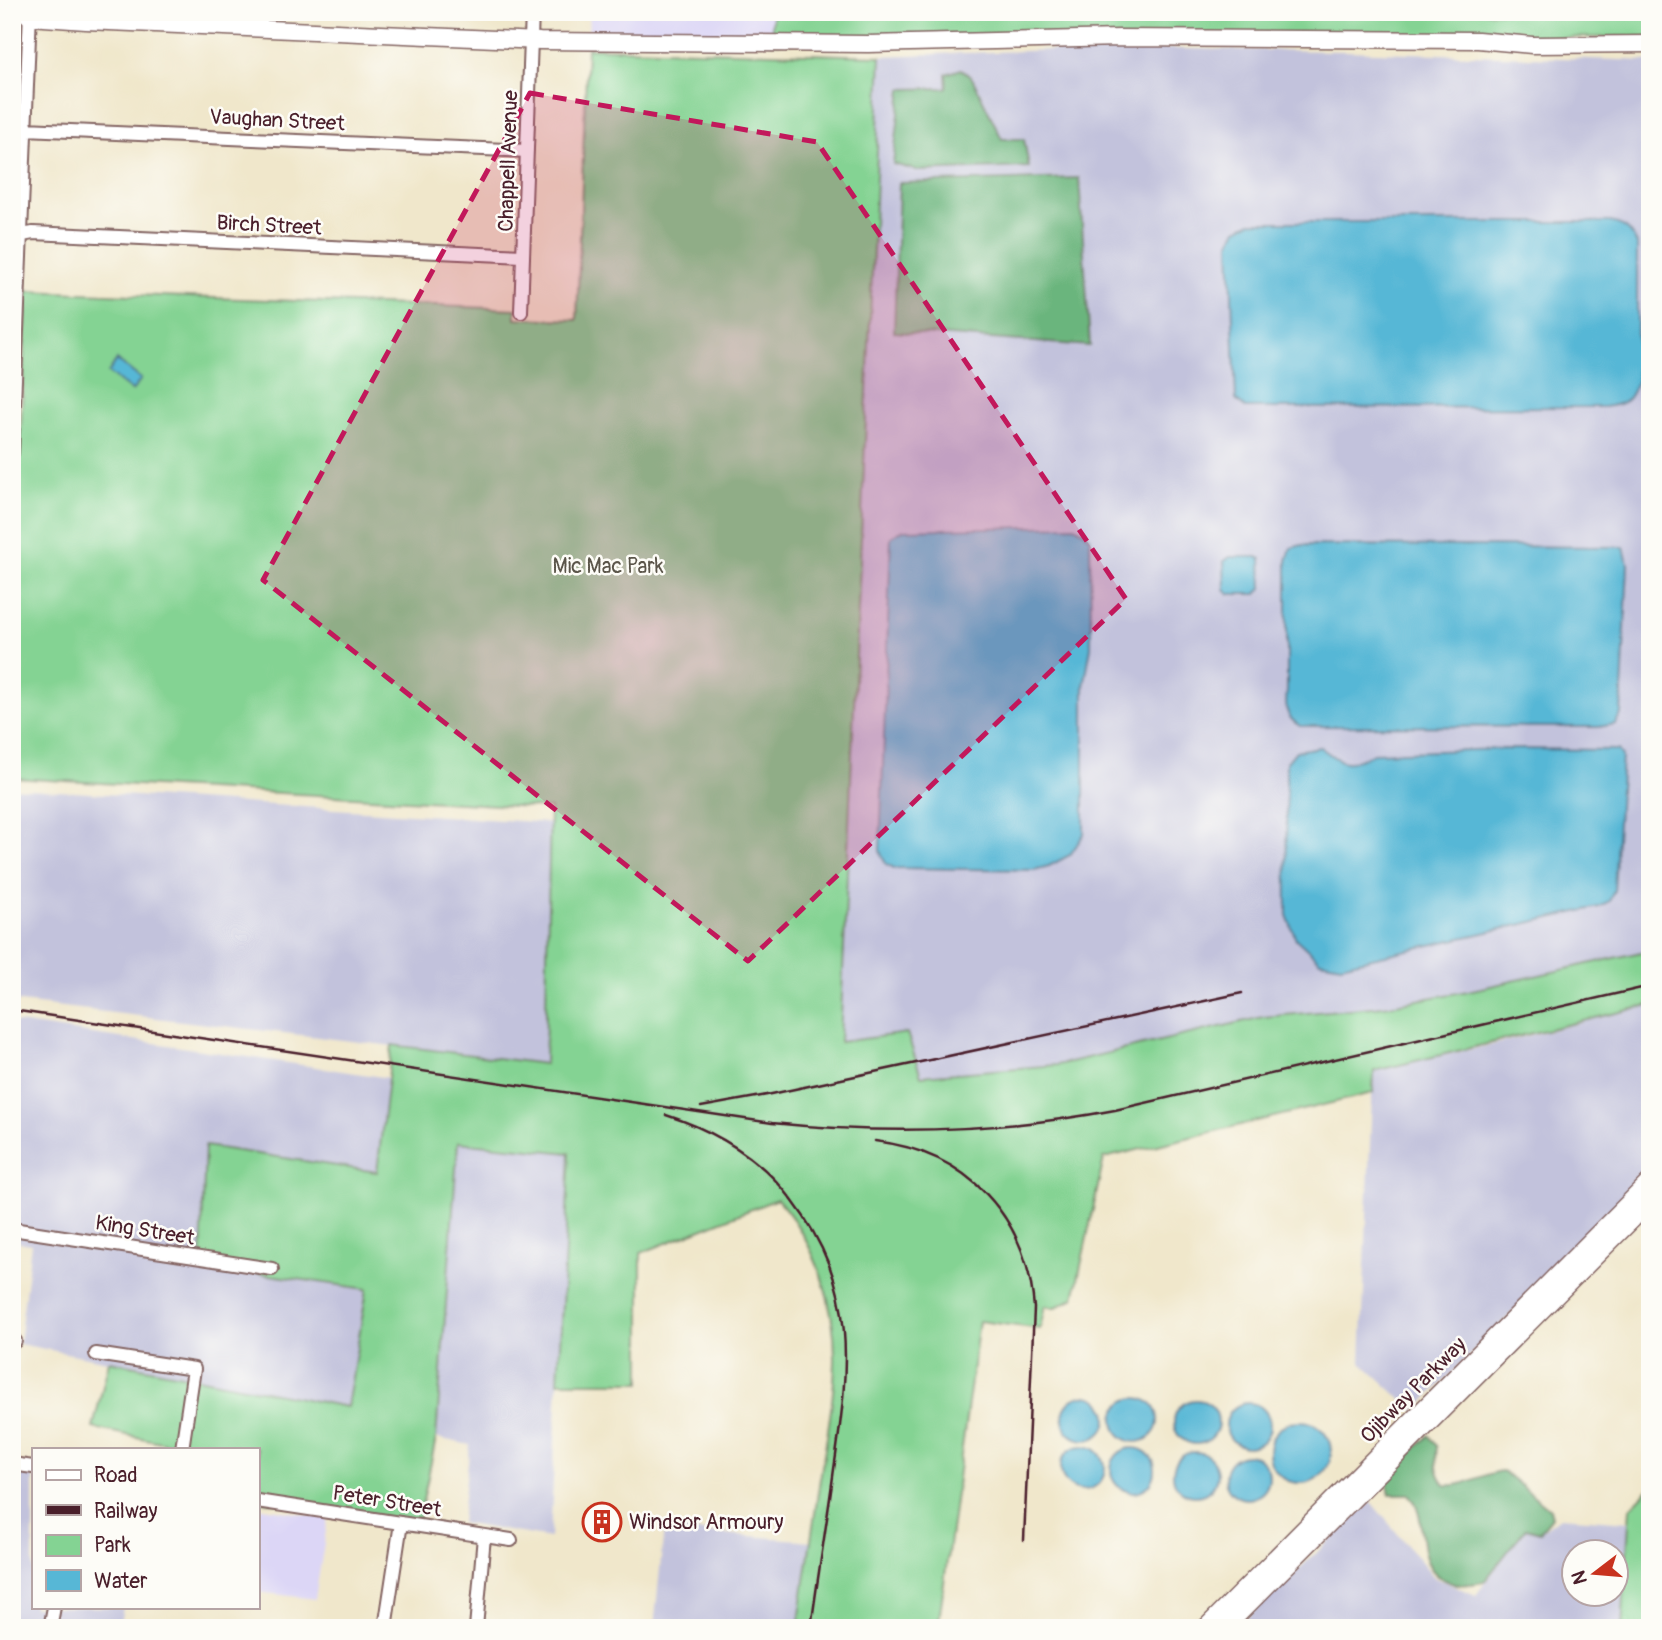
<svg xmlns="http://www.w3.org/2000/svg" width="1662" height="1640" viewBox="0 0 1662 1640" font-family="Pangolin,sans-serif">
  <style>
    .built { fill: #dcd6f6 }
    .industrial { fill: #c2c2dc; fill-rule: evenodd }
    .green { fill: #84d393; stroke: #67795f; stroke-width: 2 }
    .forest { fill: #6bb57d; stroke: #5a6a54; stroke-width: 2 }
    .water { fill: #57b7d6; stroke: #506b80; stroke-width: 2 }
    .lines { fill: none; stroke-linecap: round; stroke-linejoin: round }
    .minor-casing { stroke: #846563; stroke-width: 16 }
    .major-casing { stroke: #846563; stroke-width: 19 }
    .minor { stroke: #fff; stroke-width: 12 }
    .major { stroke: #fff; stroke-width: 16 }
    .rail { stroke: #4a1f2b; stroke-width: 2.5 }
    .marked { fill: #c2185b; fill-opacity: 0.2; stroke: #c2185b; stroke-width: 5; stroke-dasharray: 14 9; stroke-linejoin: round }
    .labels { text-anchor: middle; stroke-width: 5; stroke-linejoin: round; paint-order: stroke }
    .street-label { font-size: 21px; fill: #4a1f2b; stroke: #fdfcf7 }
    .park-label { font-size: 21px; fill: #5b554a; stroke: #fdfcf7 }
    .poi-label { font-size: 21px; fill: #4a1f2b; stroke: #fdfcf7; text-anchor: start }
  </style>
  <rect width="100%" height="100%" fill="#fdfcf7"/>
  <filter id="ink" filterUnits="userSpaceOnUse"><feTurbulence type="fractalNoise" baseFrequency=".0143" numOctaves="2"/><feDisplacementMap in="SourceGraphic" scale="14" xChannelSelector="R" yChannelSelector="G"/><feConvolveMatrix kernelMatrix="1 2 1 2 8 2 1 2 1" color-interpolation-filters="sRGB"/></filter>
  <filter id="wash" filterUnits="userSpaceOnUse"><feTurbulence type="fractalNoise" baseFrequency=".00686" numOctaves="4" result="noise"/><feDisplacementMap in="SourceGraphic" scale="28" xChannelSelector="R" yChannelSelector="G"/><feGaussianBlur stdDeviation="1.57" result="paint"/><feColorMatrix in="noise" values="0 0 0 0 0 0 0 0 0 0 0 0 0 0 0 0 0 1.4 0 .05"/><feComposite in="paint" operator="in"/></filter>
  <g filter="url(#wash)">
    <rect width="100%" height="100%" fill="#f0e7cb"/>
    <!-- built -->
    <path class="built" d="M589,12H772V43L588,41Z
      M257,1507L328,1518L315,1599L257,1592Z"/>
    <!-- industrial -->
    <path class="industrial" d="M1108,48L1345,51L1650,61V950L1468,991L1384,1006L1263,1017L1057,1065L921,1076L840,1042L881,56Z
      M12,788L550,823L545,1064L12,1001Z
      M1650,1005V1175L1414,1411L1361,1362L1373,1071L1496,1044Z
      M12,1022L389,1078L378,1172L205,1147L201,1265L367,1288L347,1407L19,1344L31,1244L12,1241Z
      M458,1141L570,1153L550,1538L461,1523L470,1445L436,1438Z
      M12,1471L33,1474V1607H123L120,1628H12Z
      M1371,1502L1435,1578L1476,1595L1526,1528L1540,1532L1560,1517L1630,1522L1622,1628H1235ZM1574,1552H1616V1594H1574Z
      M664,1529L811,1541L798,1628H654Z"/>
    <!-- green -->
    <path class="green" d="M772,12H1650V37L772,43Z
      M587,48L881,56L840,1042L907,1033L921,1076L1057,1065L1263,1017L1384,1006L1468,991L1650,950V1005L1374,1071L1373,1093L1104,1158L1074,1298L1054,1308L1045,1306L1040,1329L979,1321L938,1628H798C805,1578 813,1529 820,1479C826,1441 834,1401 835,1362C836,1305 816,1242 777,1199L641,1253V1382H558L570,1153L458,1142L436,1438L418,1525L257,1500V1449H170V1444L93,1428L109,1361L347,1407L367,1289L201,1265L205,1146L377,1172L392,1045L545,1064L550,808L12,778V633L27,291L516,309V318L577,320Z
      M1650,1488V1628H1622L1630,1508Z"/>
    <!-- forest -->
    <path class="forest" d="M961,69L972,78L1002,139H1024L1029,167L919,171L893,164L902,89L947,88L946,74Z
      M1079,178L1090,346L894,332L899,183Z
      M1429,1435L1437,1446C1435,1461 1436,1472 1445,1485C1464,1488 1484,1472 1503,1471L1550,1509L1552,1517L1540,1532L1526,1528L1484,1582C1465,1585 1452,1588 1437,1575C1413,1554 1430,1517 1409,1494H1390L1386,1478Z"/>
    <!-- water -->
    <path class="water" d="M1251,222H1610C1625,225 1631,230 1637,244V379C1631,401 1626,404 1604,407L1245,408L1236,400L1230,243L1237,229Z
      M117,360L141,379L132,391L108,373Z
      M1074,526L1084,531L1090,538L1091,647L1084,686V834L1070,855L1049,866L1034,870L894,868L886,864L880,851L891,537L903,530Z
      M1302,545L1624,547L1628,564L1621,714L1615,724L1599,727L1300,726C1285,717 1285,707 1287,691V561L1291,548Z
      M1230,557H1257L1261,559L1262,588L1257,594H1229L1225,590L1224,561Z
      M1320,747C1343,764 1347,768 1373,753L1503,749L1618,750L1622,756L1614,890L1609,901L1599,907L1341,965L1320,961L1296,939L1287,915L1286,763L1296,751Z
      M1063 1418a22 22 0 1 1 44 0a22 22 0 1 1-44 0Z
      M1114 1420a22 22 0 1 1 44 0a22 22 0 1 1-44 0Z
      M1174 1422a22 22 0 1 1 44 0a22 22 0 1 1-44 0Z
      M1226 1425a22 22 0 1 1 44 0a22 22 0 1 1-44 0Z
      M1269 1452a31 31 0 1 1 62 0a31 31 0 1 1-62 0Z
      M1061 1468a22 22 0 1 1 44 0a22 22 0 1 1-44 0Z
      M1111 1470a22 22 0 1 1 44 0a22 22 0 1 1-44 0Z
      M1173 1474a22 22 0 1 1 44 0a22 22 0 1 1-44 0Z
      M1225 1477a22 22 0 1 1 44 0a22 22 0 1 1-44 0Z"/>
  </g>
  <g filter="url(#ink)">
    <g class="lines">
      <defs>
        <path id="minor" d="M25,129L527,151
          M12,237L33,233L523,256
          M521,312L532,12
          M12,453L30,12
          M12,1229L272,1269
          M12,1341H15
          M96,1354L194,1369L182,1449
          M12,1464L33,1467
          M257,1501L511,1540
          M50,1628L54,1607
          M385,1628L401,1523
          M476,1628L484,1536"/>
        <path id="major" d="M24,12L30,17L86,21L540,41L868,44L1120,38L1478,40L1532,45L1650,44
          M1205,1628L1650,1181
          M1225,1628L1650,1202"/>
      </defs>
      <!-- minor casing -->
      <use href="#minor" class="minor-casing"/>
      <!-- major casing -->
      <use href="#major" class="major-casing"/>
      <!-- minor -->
      <use href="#minor" class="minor"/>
      <!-- major -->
      <use href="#major" class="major"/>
      <!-- rail -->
      <path class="rail" d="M12,1010L772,1123C888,1135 1001,1132 1115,1110L1650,986
        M701,1107L767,1095L1242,993
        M666,1115C716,1131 760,1157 792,1200C859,1288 849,1367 834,1469C827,1522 818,1575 811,1628
        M875,1141C967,1152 1027,1216 1034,1308L1024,1540"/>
    </g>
  </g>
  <!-- marked area -->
  <path class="marked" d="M530,93L817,142L1126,599L748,961L263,580Z"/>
  <!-- icons -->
  <defs>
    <symbol id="building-ring" viewBox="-11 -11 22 22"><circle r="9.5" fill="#fdfcf7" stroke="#c8321e" stroke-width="1.5"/><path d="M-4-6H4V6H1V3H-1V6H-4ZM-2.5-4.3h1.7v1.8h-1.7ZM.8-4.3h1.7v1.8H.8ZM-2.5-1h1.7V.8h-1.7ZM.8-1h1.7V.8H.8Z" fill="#c8321e"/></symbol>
  </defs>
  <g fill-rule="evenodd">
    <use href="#building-ring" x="580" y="1500" width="44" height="44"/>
  </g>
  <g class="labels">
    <!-- street labels -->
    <g class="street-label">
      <text transform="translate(277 120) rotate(3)" y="7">Vaughan Street</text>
      <text transform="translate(508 161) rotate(-88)" y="7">Chappell Avenue</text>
      <text transform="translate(269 225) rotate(3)" y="7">Birch Street</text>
      <text transform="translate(145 1230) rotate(9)" y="7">King Street</text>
      <text transform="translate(1413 1390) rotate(-45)" y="7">Ojibway Parkway</text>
      <text transform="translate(387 1501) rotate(9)" y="7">Peter Street</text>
    </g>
    <!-- park labels -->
    <g class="park-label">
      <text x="608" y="573">Mic Mac Park</text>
    </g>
    <!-- poi labels -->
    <g class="poi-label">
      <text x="629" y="1529">Windsor Armoury</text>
    </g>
  </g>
  <!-- margin -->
  <rect width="1662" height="1640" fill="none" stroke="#fdfcf7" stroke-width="42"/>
  <!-- legend -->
  <rect x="32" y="1448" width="228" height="161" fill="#fdfcf7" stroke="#b5a4a5" stroke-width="2"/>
  <rect x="46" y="1470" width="35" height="10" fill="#ffffff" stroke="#b5a4a5" stroke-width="2"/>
  <text x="94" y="1482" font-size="21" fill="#4a1f2b">Road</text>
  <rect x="46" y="1505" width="35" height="10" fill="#4a1f2b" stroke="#b5a4a5" stroke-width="2"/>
  <text x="94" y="1518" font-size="21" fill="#4a1f2b">Railway</text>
  <rect x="46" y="1535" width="35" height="21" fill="#84d393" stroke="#b5a4a5" stroke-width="2"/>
  <text x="94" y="1552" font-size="21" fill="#4a1f2b">Park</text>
  <rect x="46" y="1570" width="35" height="21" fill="#57b7d6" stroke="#b5a4a5" stroke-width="2"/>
  <text x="94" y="1588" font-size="21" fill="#4a1f2b">Water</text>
  <!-- north arrow -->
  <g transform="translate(1595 1573) rotate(254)"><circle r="33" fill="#fdfcf7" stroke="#b5a4a5" stroke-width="2"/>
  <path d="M0-5L12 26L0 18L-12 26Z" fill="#c8321e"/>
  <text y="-10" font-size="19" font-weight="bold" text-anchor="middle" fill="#4a1f2b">N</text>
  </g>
</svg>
